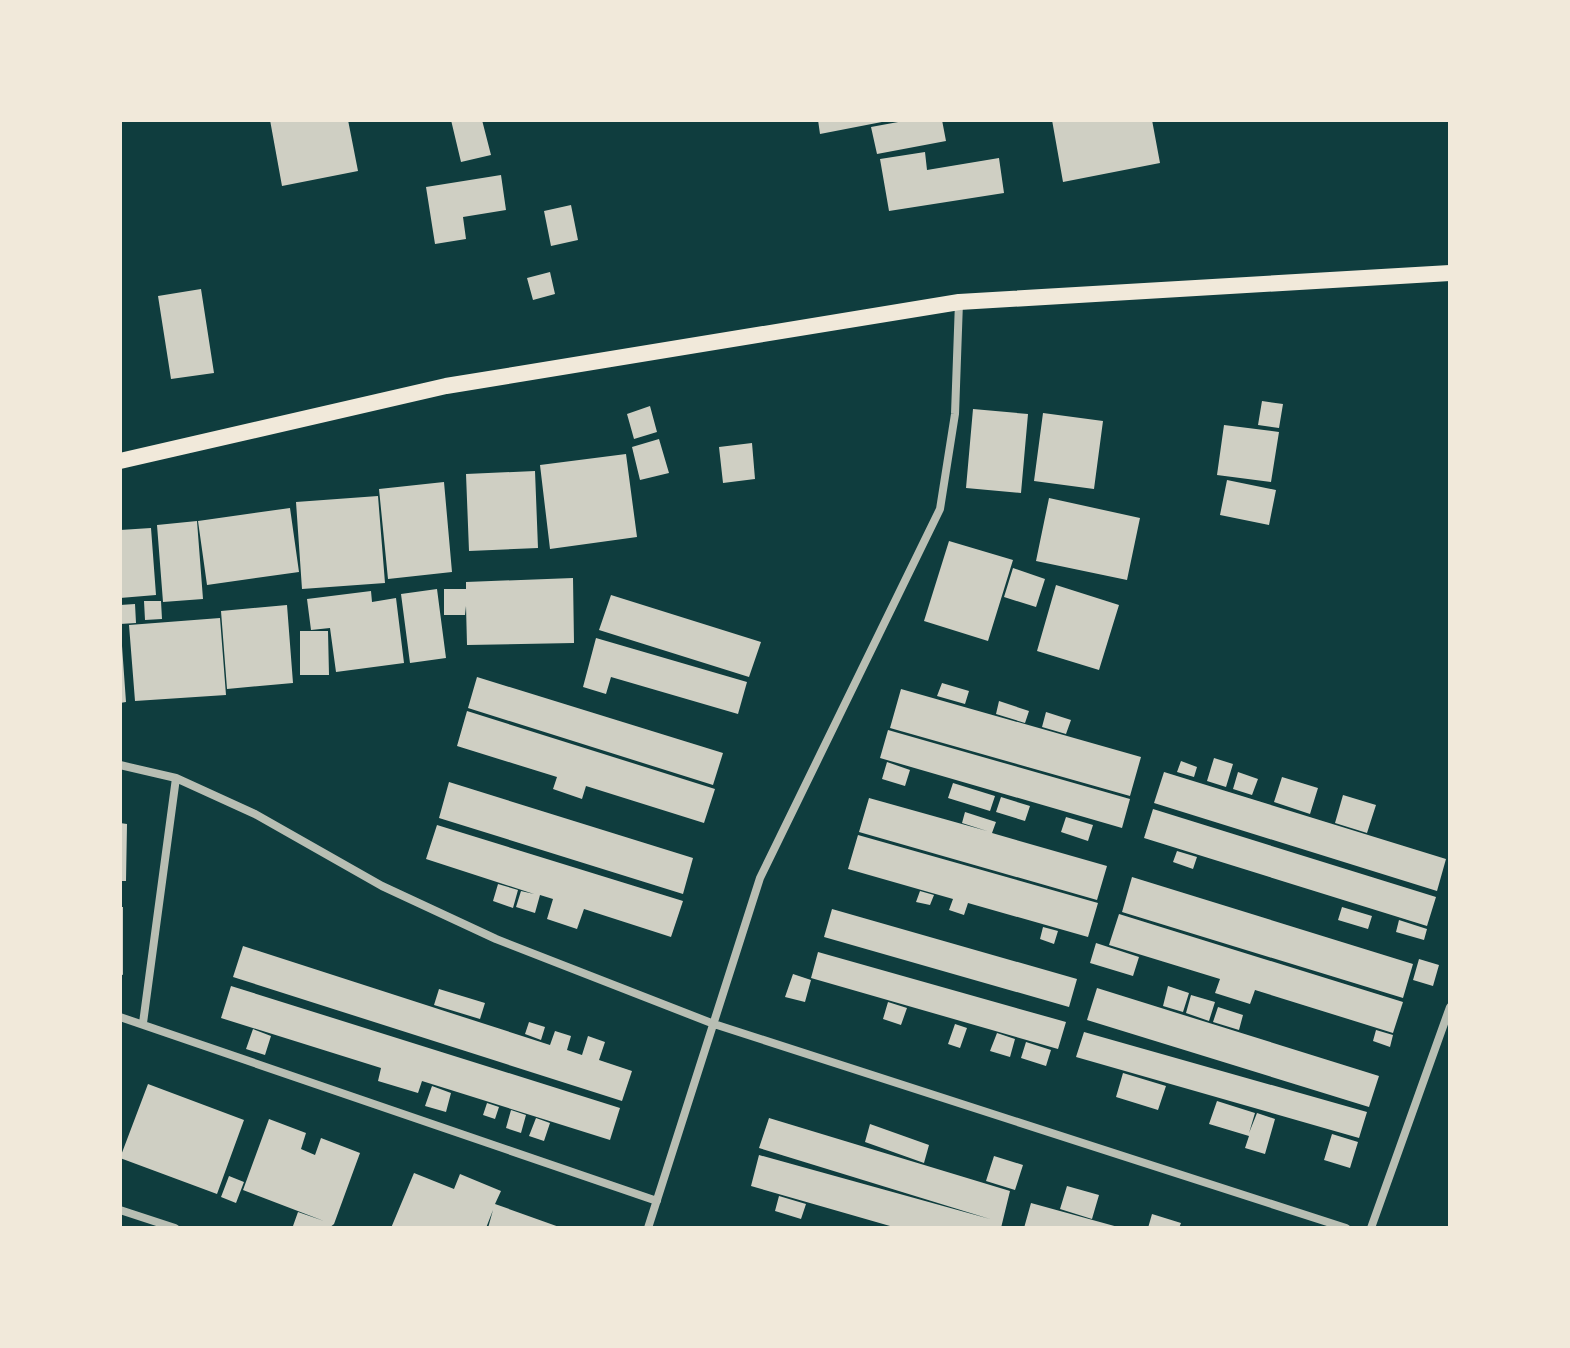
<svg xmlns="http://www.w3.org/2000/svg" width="1570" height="1348" viewBox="0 0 1570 1348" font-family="'Nunito Sans',sans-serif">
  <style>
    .building { fill: #cfcfc3 }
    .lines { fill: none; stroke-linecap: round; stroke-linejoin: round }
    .minor { stroke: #b8beb3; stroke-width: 8 }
    .secondary { stroke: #f1e9da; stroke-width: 16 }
  </style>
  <rect width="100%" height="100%" fill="#0f3d3e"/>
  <!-- building -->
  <path class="building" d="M270,120H348L358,171L282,186Z
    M451,120H482L491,155L461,162Z
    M818,120H887V121L820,134Z
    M909,120H942L946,141L877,154L871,127Z
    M1052,120H1152L1160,163L1063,182Z
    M925,152L927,170L999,158L1004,193L889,211L880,159Z
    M501,175L506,210L463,217L466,239L435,244L426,187Z
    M571,205L578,240L551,246L544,211Z
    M550,272L555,294L533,300L527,278Z
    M201,289L214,373L171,379L158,296Z
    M1262,401L1283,404L1279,428L1258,425Z
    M650,406L657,432L634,439L627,414Z
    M973,409L1028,414L1021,493L966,488Z
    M1043,413L1103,421L1094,489L1034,481Z
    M1224,425L1279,432L1271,482L1217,475Z
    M659,439L669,473L640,480L632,447Z
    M752,443L755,479L723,483L719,447Z
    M626,454L637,537L550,549L540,465Z
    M535,471L538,548L469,551L466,474Z
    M1227,480L1276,490L1269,525L1220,515Z
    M444,482L452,572L388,579L379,489Z
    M378,496L385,583L302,589L296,502Z
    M1049,498L1140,518L1127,580L1036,561Z
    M290,508L299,572L207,585L198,521Z
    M197,521L203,599L163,602L157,525Z
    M151,528L156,595L120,598V530Z
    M949,541L1013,560L988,641L924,621Z
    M1013,568L1045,579L1036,607L1004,597Z
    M573,578L574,643L467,645L466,606L465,615H444V589H466V582Z
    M1056,585L1119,605L1099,670L1037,651Z
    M437,589L446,658L410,663L401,594Z
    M371,591L372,602L396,598L404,663L336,672L330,628L311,630L307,599Z
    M611,595L761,642L749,677L599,630Z
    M144,601H161L162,619L145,620Z
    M135,604L136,623L120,624V605Z
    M287,605L293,683L227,689L221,611Z
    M220,618L226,695L135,701L129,625Z
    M300,631H328L329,675H300Z
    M596,638L747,682L738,714L611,677L606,694L583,687Z
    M122,646L126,702L120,703V647Z
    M477,677L723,753L713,785L468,708Z
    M942,683L969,691L965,704L937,696Z
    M901,689L1141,757L1130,796L890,728Z
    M999,701L1029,711L1025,723L996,714Z
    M467,711L715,789L704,823L586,786L582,799L553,789L557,777L457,746Z
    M1046,712L1071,720L1066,734L1042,727Z
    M888,730L1130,799L1122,828L880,758Z
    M1214,758L1233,764L1226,787L1207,781Z
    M1181,761L1197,767L1194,777L1177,772Z
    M887,762L910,770L905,786L882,779Z
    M1164,772L1446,859L1437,891L1154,803Z
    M1238,772L1258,779L1252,795L1233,789Z
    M1282,777L1318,788L1310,814L1274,802Z
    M449,782L693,858L683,894L439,818Z
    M953,783L995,796L990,811L948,798Z
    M1343,795L1376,805L1367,833L1335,823Z
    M1001,797L1030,806L1025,821L996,812Z
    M869,798L987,831L962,823L965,812L996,822L992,833L1107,866L1097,900L859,832Z
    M1153,809L1436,897L1427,926L1144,838Z
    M1066,817L1093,825L1088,841L1061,832Z
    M120,823L127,824L126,881H120Z
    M437,825L683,901L671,937L584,909L577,929L547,919L553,899L540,895L535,913L516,907L521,891L534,894L426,859Z
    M858,835L1098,903L1088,937L968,903L964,915L949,910L953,899L848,869Z
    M1177,851L1197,857L1193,869L1173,862Z
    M1132,877L1413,964L1403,998L1122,912Z
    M498,884L518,890L513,908L493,901Z
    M920,891L934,895L930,905L916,902Z
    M120,907H123V975L120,974Z
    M1342,907L1372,916L1368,929L1338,920Z
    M832,909L1077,979L1069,1007L824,937Z
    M1119,914L1403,1002L1393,1033L1255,990L1250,1004L1215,993L1220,979L1109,945Z
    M1399,920L1427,929L1424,940L1396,932Z
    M1043,927L1058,931L1054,944L1040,939Z
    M1096,943L1139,957L1133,976L1090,963Z
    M243,946L550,1045L555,1031L571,1036L567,1050L582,1055L588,1036L605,1042L599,1060L632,1071L622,1101L233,977Z
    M818,952L1066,1022L1058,1049L811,978Z
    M1419,959L1439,965L1433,986L1413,980Z
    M793,974L811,980L805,1002L785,997Z
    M231,986L620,1108L610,1140L422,1081L418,1093L378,1081L381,1068L221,1018Z
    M1168,986L1189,993L1183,1012L1163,1006Z
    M1097,988L1379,1076L1369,1107L1087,1020Z
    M439,989L485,1003L480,1019L434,1005Z
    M1191,995L1215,1002L1209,1021L1186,1013Z
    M888,1002L907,1008L901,1025L883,1019Z
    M1218,1007L1243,1015L1239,1030L1213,1022Z
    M529,1022L545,1027L541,1040L525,1034Z
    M955,1024L967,1028L960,1048L948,1044Z
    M253,1029L271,1036L265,1055L246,1049Z
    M1376,1030L1393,1035L1390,1047L1373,1041Z
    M1084,1032L1367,1112L1359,1138L1076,1057Z
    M997,1033L1015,1039L1010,1057L990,1051Z
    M1026,1042L1051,1050L1046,1066L1021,1058Z
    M1123,1073L1166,1086L1158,1110L1116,1097Z
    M148,1084L244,1120L217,1194L120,1158Z
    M432,1086L451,1093L446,1112L425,1106Z
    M1217,1101L1255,1113L1249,1133L1257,1113L1275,1119L1265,1154L1245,1148L1249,1136L1209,1124Z
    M487,1103L499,1107L495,1119L483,1115Z
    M511,1110L526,1115L521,1133L506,1128Z
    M536,1118L550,1123L544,1141L529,1136Z
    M769,1118L1010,1191L1001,1228H897L751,1186L759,1155L990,1219L759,1148Z
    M269,1119L306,1133L301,1149L315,1155L321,1138L360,1153L334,1224L329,1228L293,1226L298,1212L324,1221L243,1190Z
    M870,1124L929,1145L924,1163L865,1142Z
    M1332,1134L1358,1142L1350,1168L1324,1160Z
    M994,1156L1023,1165L1015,1190L986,1181Z
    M414,1173L454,1189L460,1174L501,1191L495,1204L562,1228H488L493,1210L486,1228H391Z
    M229,1176L244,1182L236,1203L221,1197Z
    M1067,1186L1099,1195L1092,1219L1060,1209Z
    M779,1196L806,1204L801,1219L775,1211Z
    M1031,1203L1118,1227L1117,1228H1024Z
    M1152,1214L1181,1223L1179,1228H1148Z"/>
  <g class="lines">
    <!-- minor -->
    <path class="minor" d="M120,765L176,778L255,814L382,886L496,939L714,1024L1346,1228
      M120,1017L657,1201
      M143,1023L176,778
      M120,1210L175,1228
      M648,1228L760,878L940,509L955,414L959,302
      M1371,1228L1450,1007"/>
    <!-- secondary -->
    <path class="secondary" d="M120,461L446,386L959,302L1450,273"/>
  </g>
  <!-- border -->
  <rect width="1570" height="1348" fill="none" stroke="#f1e9da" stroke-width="244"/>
</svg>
